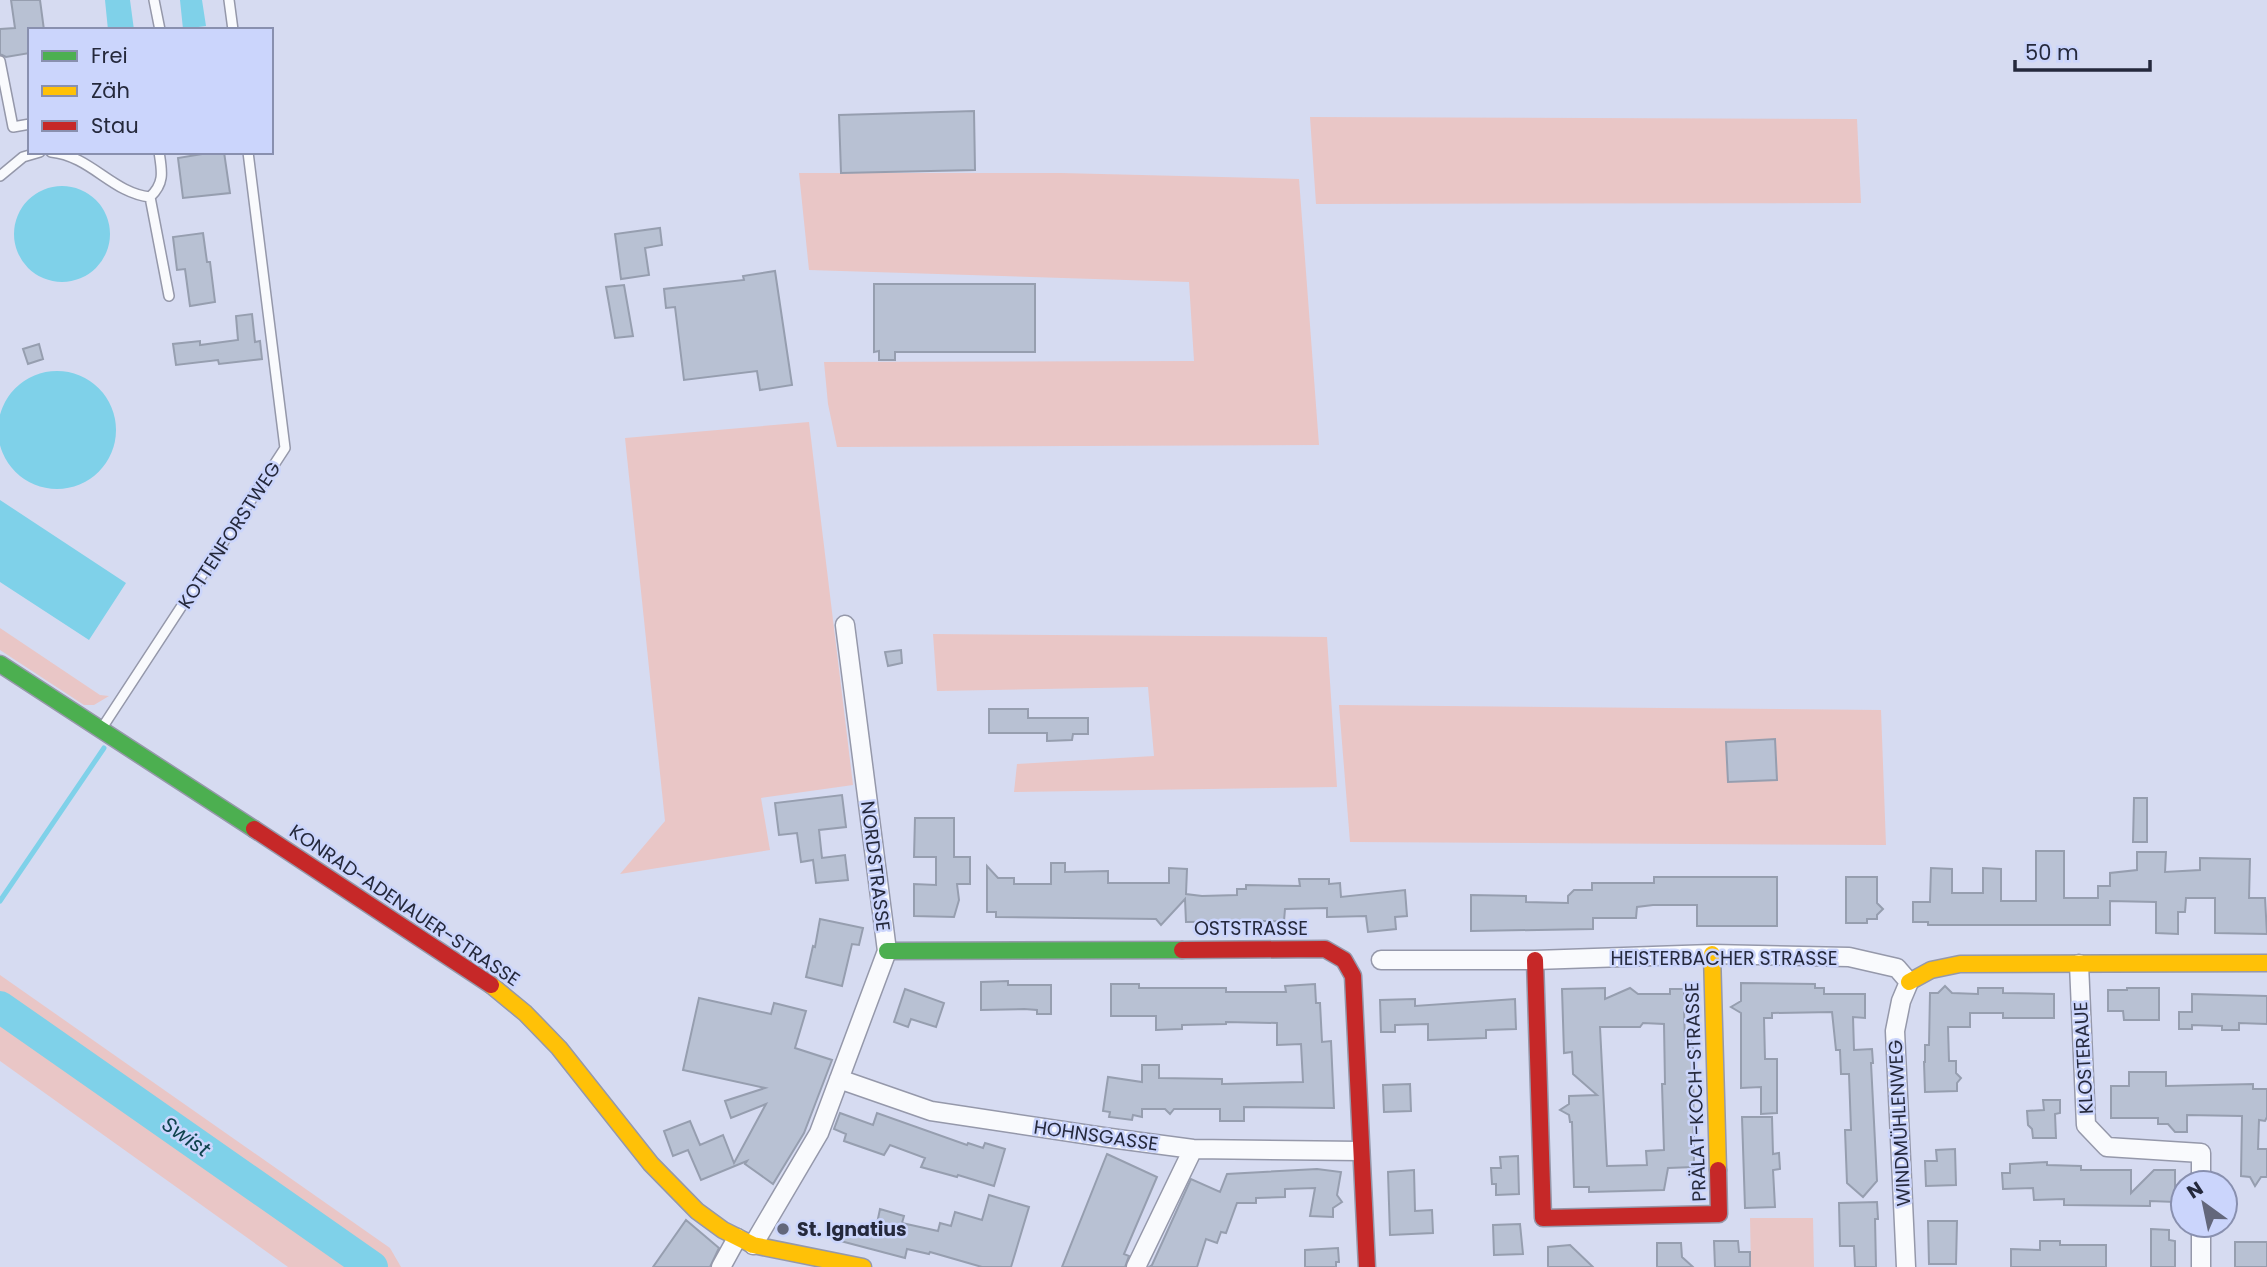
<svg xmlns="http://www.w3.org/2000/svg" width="2267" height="1267" viewBox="0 0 2267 1267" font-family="Poppins,sans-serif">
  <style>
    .green { fill: #e9c6c6 }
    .water { fill: #7fd1e9 }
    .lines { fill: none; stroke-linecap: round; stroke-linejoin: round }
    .stream { stroke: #7fd1e9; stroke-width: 5 }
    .river { stroke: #7fd1e9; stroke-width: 32 }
    .building { fill: #b8c1d3; stroke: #969eaf; stroke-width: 2; fill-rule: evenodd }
    .lane-casing { stroke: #9598aa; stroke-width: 12 }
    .street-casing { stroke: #9598aa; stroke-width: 21 }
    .fast-casing { stroke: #9598aa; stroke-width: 19 }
    .slow-casing { stroke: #9598aa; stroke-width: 19 }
    .jam-casing { stroke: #9598aa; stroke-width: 19 }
    .lane { stroke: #f9fafd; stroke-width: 9 }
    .street { stroke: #f9fafd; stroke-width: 18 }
    .fast { stroke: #4caf50; stroke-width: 16 }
    .slow { stroke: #ffc107; stroke-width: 16 }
    .jam { stroke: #c62828; stroke-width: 16 }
    .poi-dot { fill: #63677b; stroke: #cbd5fc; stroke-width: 2.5 }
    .labels { text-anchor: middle; stroke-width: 5; stroke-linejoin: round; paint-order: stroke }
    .street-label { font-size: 19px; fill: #25293c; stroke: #cbd5fc }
    .poi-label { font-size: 19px; font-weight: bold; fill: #25293c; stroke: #cbd5fc; text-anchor: start }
    .water-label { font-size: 21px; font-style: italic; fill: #0f434e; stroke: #cbd5fc }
  </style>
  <rect width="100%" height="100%" fill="#d6dbf1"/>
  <!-- green -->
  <path class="green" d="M1310,117L1857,119L1861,203L1316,204Z
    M799,173H1061L1299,179L1319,445L837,447L828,404L824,362L1194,361L1189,282L809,270Z
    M809,422L853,785L761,798L770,850L620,874L665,821L625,438Z
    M0,628L100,695L109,696L94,705H84L0,650Z
    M933,634L1327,637L1337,787L1014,792L1017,764L1154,756L1148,687L937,691Z
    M1339,705L1881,710L1886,845L1350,842Z
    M0,975L390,1248L401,1267H288L0,1061Z
    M1750,1218H1813L1814,1267H1751Z"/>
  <!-- water -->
  <path class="water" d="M105,0H130L134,30H108Z
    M180,0H202L206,26L183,29Z
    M14 234a48 48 0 1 1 96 0a48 48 0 1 1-96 0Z
    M-2 430a59 59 0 1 1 118 0a59 59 0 1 1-118 0Z
    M0,500L126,583L89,640L0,582Z"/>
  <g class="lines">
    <!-- stream -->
    <path class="stream" d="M0,901L104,748"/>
    <!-- river -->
    <path class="river" d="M0,1007L372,1267"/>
  </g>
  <!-- building -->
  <path class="building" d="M11,0H40L44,30H30V53L6,57L0,54V29L15,28Z
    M974,111L975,170L841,173L839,115Z
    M214,152H224L230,193L183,198L178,158Z
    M660,228L662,245L645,248L649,275L621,279L615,234Z
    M203,233L207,262H210L215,302L190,306L185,269L177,270L173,237Z
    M775,271L792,385L760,390L757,371L684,380L675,307L666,308L664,289L744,280L743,276Z
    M874,284H1035V352H895V360H879V351L874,352Z
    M624,285L633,336L615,338L606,287Z
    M252,314L255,342L260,341L262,359L219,364L218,360L176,365L173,344L200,341V345L238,340L236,316Z
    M39,344L43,359L28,364L23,349Z
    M901,650L902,663L888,666L885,652Z
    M989,709H1028V718H1088V734H1073L1072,740L1047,741V733H989Z
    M1775,739L1777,780L1728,782L1726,742Z
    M842,795L846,827L819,830L822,858L845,855L848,880L816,883L813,860L801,862L797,833L779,835L775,803Z
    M2134,798H2147V842H2133Z
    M915,818H954V857H970V884H957L959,900L954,917L914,916V884L936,885V857H914Z
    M2036,851H2064V898H2098V886H2110V873L2137,870V852H2166L2165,872L2200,870V858L2250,859L2249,898H2265L2267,934L2215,933V898H2186L2185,912H2178V934L2156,933V902L2110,901V925H1928V922H1913V902H1930L1931,868L1952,869V893H1983V868L2001,869V901H2036Z
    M1051,863H1065V872L1108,871V883H1169V868L1187,869L1186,894L1202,896L1237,895V889H1246V885L1300,886L1299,879H1329V884L1340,883L1341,897L1405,890L1407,916L1395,917L1396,929L1368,932L1366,916L1327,917V908L1285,909L1284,921L1186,922L1185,899L1161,925L1156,919L996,917V912H987V866L998,878H1014V884H1051Z
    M1654,877H1777V926H1697V905H1653L1637,907L1636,918H1593V929L1471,931V895L1526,896V902L1568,903V896L1574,890H1592V883H1654Z
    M1846,877H1877V903L1883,909L1877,915V919H1867V923H1846Z
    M820,919L863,928L859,945L852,944L842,986L806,977L813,946L815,947Z
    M1008,981V985H1051V1014H1037V1010L1024,1009L981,1010V982Z
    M1741,983L1815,984V988H1824V994H1865V1018L1853,1017L1854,1050L1872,1049L1873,1063H1871L1877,1181L1863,1197L1847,1183L1845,1130H1851L1849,1074H1841L1840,1050H1836L1832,1012L1772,1013V1018H1764L1765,1059H1777V1113L1761,1114V1087L1741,1088V1013L1731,1007L1741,1001Z
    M1111,984H1139V988H1226V992H1286L1285,986L1315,984L1316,1003H1320L1322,1042L1331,1041L1334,1108L1244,1107V1121H1220V1109H1174L1170,1114L1165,1109H1142V1117L1133,1115L1132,1120L1109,1117L1110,1112L1103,1111L1108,1077L1142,1082V1065H1159V1078L1222,1079V1084L1303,1082L1301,1044L1277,1045V1023L1226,1022V1024L1182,1025V1029L1156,1030V1016H1111Z
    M1945,986L1952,993L1978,994V988H2003V993L2054,994V1018H2003V1013H1970V1027H1948L1949,1061H1956V1073L1961,1078L1957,1083V1091L1925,1092L1924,1062H1925V1045H1929L1930,993H1938Z
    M1605,988V999L1630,988L1638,994H1670V989H1684V995L1691,996V1010H1684L1685,1040H1691L1693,1048L1694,1167L1668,1168L1664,1190L1589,1192V1187H1574L1572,1122H1570L1569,1115L1560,1110L1569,1104V1096L1597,1095L1573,1074L1572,1052L1564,1053L1562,989ZM1643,1023L1664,1024L1665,1084H1662L1664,1150L1646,1151L1647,1165L1607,1166L1600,1027H1640Z
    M2127,988H2159V1020H2124L2123,1011H2108V990H2127Z
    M905,989L944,1003L936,1027L911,1019L908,1027L894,1022Z
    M2192,994L2267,996V1024L2239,1023V1030H2222V1026L2192,1025V1029H2179V1012H2192Z
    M699,998L771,1014L774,1003L806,1011L795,1048L832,1060L804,1133L773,1184L745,1164L747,1161L701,1180L688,1150L673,1156L664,1131L690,1121L700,1145L723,1135L734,1163L766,1104L731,1118L725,1101L765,1088L683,1070Z
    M1415,999V1006L1515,999L1516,1029L1486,1030V1038L1428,1040V1024L1395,1025V1032H1381L1380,1000Z
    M2129,1072H2166V1086L2253,1084V1089H2267V1117L2265,1121L2259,1120L2258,1149H2267V1177H2261L2255,1186L2250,1177L2241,1176L2242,1116L2187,1115V1132H2175L2168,1124H2158V1118H2111V1086H2129Z
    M1410,1084L1411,1111L1384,1112L1383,1085Z
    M2043,1100H2060V1113L2055,1114L2056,1138H2033L2032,1129L2028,1125L2027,1111L2044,1110Z
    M840,1113L873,1125L877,1113L967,1145L968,1143L983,1148L985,1143L1005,1149L994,1186L958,1175L957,1177L921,1167L925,1158L890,1145L884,1155L844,1141L846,1134L834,1129Z
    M1742,1117H1772L1773,1154L1779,1153L1780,1169L1773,1170L1775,1207L1745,1208Z
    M1955,1149L1956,1185L1926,1186L1925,1161H1937L1936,1150Z
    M1107,1154L1157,1177L1124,1254L1129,1256L1125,1267H1062Z
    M1518,1156L1519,1194L1496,1195V1184H1492L1491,1168H1501L1500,1157Z
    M2047,1162V1165L2081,1166V1170H2131V1193L2154,1170H2175V1202L2150,1201V1206L2064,1205V1199L2034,1200L2033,1188L2003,1189L2002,1173H2010V1164Z
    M1317,1169L1341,1172L1337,1195L1342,1202L1333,1208V1217L1310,1216L1315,1188L1285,1189V1197L1256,1198V1203H1237L1226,1233L1221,1232L1217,1243L1206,1239L1197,1267H1149L1152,1265L1191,1179L1220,1192L1227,1174Z
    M1414,1170L1415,1211L1432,1210L1433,1233L1390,1235L1388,1172Z
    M989,1195L1029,1207L1011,1267H982L930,1252L929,1254L907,1249L905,1258L833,1239L837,1225L875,1233L880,1209L904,1216L902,1223L938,1231L940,1223L951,1226L955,1212L982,1220Z
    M1877,1202L1878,1219H1875L1876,1267H1855L1854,1246H1840L1839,1203Z
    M686,1220L719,1248L710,1267H653Z
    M1928,1221H1957L1956,1264H1929Z
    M1520,1224L1523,1254L1494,1255L1493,1225Z
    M2151,1229L2169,1230V1240L2175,1241V1267H2151Z
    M1714,1241H1738L1739,1252H1750V1267H1715Z
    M2040,1241H2060V1245H2106V1267H2011V1249L2040,1250Z
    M2235,1242H2267V1267H2235Z
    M1657,1243H1681L1682,1257L1693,1267H1657Z
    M1570,1245L1593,1267H1548V1247Z
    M1338,1248L1339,1262H1336V1267H1305V1250Z"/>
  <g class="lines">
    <defs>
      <path id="lane" d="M154,0L160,30
        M229,0L233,30
        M0,61L13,127L30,124
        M51,152C91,156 112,193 150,197
        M159,152C162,171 165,183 150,197L169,296
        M0,176L23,157L40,152
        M102,728L285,448L248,152"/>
      <path id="street" d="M1381,960H1535L1712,954L1849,957L1897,968L1909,982L1901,1001L1895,1031L1906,1267
        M2079,964L2086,1125L2107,1147L2201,1153V1183
        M839,1079L931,1111L1110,1138L1193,1149L1360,1151
        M2201,1225V1267
        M753,1245L819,1133L887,951L845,625
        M721,1267L737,1238
        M1136,1267L1193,1149"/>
      <path id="fast" d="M0,664L254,829
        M887,951L1182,950"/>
      <path id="slow" d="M1712,954L1718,1170
        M1909,982L1931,970L1960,964L2267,963
        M491,985L525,1013L559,1048L651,1164L697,1211L723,1230L753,1245L863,1267"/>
      <path id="jam" d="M254,829L491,985
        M1182,950L1325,949L1344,960L1353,976L1367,1267
        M1535,960L1543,1218L1719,1214L1718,1170"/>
    </defs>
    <!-- lane casing -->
    <use href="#lane" class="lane-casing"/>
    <!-- street casing -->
    <use href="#street" class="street-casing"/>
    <!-- fast casing -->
    <use href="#fast" class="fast-casing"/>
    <!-- slow casing -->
    <use href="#slow" class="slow-casing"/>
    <!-- jam casing -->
    <use href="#jam" class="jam-casing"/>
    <!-- lane -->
    <use href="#lane" class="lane"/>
    <!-- street -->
    <use href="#street" class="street"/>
    <!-- fast -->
    <use href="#fast" class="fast"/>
    <!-- slow -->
    <use href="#slow" class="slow"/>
    <!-- jam -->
    <use href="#jam" class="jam"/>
  </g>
  <!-- markers -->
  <circle class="poi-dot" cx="783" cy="1229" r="7"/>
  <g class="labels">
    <!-- street labels -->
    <g class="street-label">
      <text transform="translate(229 535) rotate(-57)" y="7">KOTTENFORSTWEG</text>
      <text transform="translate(876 866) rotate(83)" y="7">NORDSTRASSE</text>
      <text transform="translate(405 905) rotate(34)" y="7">KONRAD-ADENAUER-STRASSE</text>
      <text x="1251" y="935">OSTSTRASSE</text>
      <text x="1724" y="965">HEISTERBACHER STRASSE</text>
      <text transform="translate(2083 1058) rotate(-93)" y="7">KLOSTERAUE</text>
      <text transform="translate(1695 1092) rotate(-92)" y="7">PRÄLAT-KOCH-STRASSE</text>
      <text transform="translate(1899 1123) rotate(-93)" y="7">WINDMÜHLENWEG</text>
      <text transform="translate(1096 1135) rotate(8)" y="7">HOHNSGASSE</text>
    </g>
    <!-- poi labels -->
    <g class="poi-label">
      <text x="797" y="1236">St. Ignatius</text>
    </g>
    <!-- water labels -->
    <g class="water-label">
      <text transform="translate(186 1137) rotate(35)" y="7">Swist</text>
    </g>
  </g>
  <!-- legend -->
  <rect x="28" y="28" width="245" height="126" fill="#cbd5fc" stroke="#8990af" stroke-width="2"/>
  <rect x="42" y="51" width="35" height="10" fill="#4caf50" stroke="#8990af" stroke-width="2"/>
  <text x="91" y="63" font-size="21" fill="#25293c">Frei</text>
  <rect x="42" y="86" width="35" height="10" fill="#ffc107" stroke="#8990af" stroke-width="2"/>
  <text x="91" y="98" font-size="21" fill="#25293c">Zäh</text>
  <rect x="42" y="121" width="35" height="10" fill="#c62828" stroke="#8990af" stroke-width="2"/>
  <text x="91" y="133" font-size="21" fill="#25293c">Stau</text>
  <!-- north arrow -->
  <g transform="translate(2204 1204) rotate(327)"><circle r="33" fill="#cbd5fc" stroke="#8990af" stroke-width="2"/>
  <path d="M0-5L12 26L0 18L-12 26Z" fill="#63677b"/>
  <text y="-10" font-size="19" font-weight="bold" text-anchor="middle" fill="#25293c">N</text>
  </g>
  <!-- scale -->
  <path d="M2015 60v10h135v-10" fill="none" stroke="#25293c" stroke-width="3.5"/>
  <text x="2025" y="60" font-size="21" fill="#25293c" stroke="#cbd5fc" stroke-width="5" paint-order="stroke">50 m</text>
</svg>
